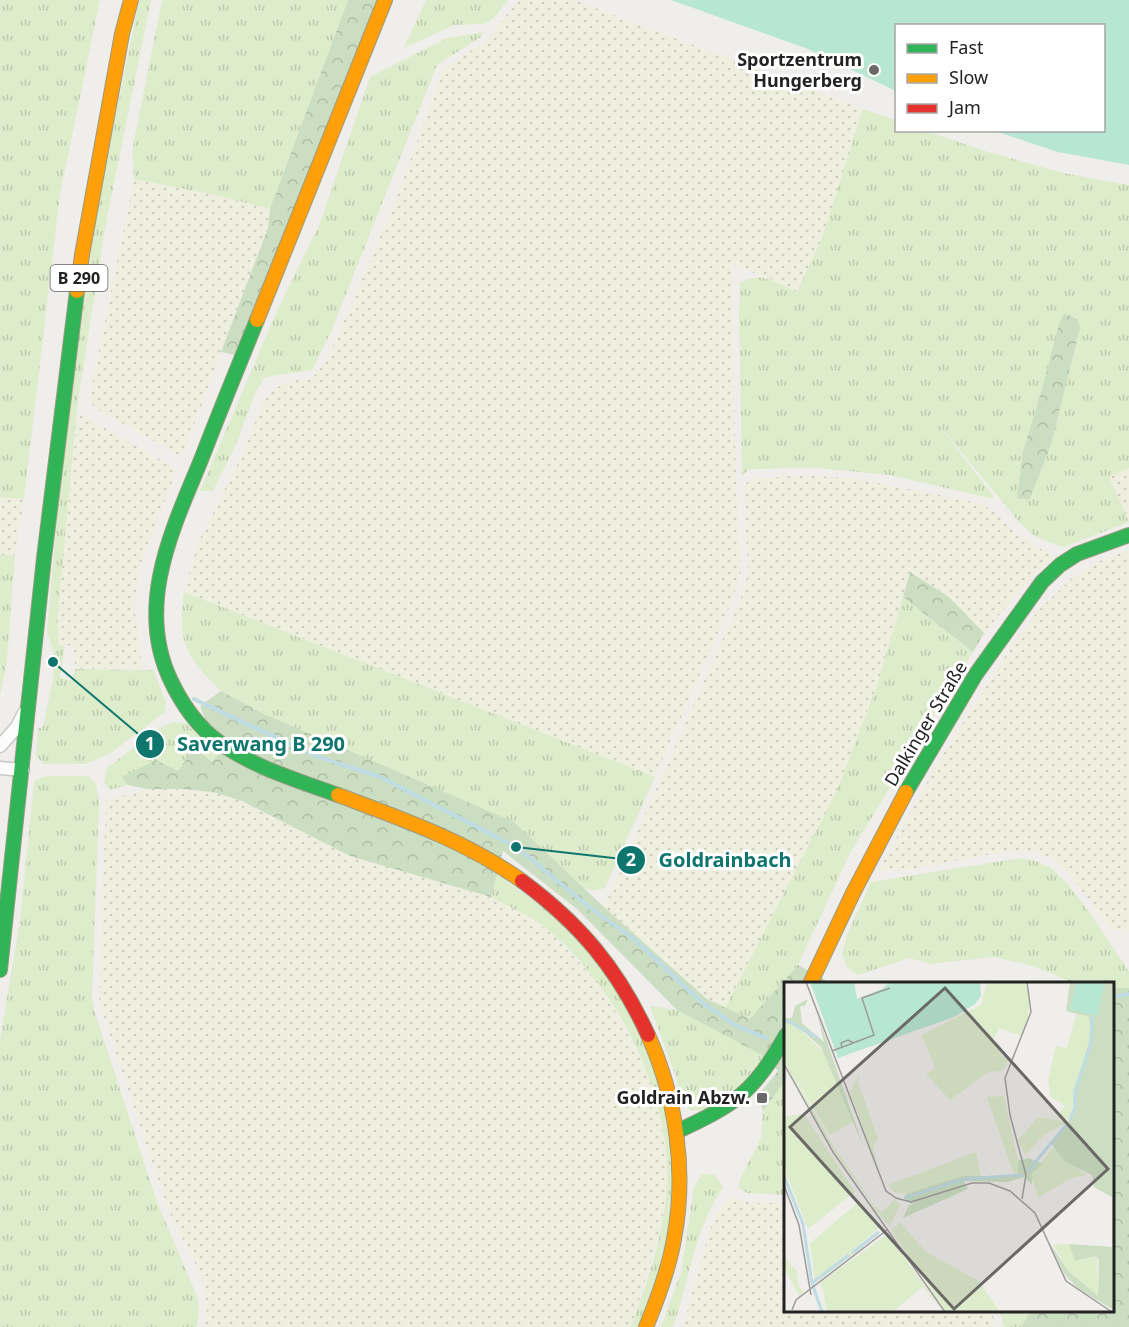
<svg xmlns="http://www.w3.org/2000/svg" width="1129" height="1327" viewBox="0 0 1129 1327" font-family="'Noto Sans',sans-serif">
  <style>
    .farmland { fill: url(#farmland-dots) }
    .grass { fill: url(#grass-tufts); fill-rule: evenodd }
    .forest { fill: url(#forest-crowns) }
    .pitch { fill: #b7e6d2 }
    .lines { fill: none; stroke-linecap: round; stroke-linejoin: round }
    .stream { stroke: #bfdbe3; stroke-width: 4 }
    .street-casing { stroke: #c9c8c7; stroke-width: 15 }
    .fast-casing { stroke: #999a82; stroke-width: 16 }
    .slow-casing { stroke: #999a82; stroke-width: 16 }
    .jam-casing { stroke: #999a82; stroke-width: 16 }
    .street { stroke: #fdfcfc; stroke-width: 12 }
    .fast { stroke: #30b455; stroke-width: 14 }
    .slow { stroke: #ff9f0a; stroke-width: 14 }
    .jam { stroke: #e5322d; stroke-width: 14 }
    .poi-dot { fill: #6a6968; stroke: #fff; stroke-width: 2 }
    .labels { text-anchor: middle; stroke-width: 6; stroke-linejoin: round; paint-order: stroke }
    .shield { fill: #fff; stroke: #646464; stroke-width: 1.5 }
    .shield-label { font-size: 16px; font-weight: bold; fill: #222 }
    .poi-label { font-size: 18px; font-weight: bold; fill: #222; stroke: #fff; text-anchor: end }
    .street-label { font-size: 18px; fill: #222; stroke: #fff }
    .inset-river { fill: none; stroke: #bfdbe3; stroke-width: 3 }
    .inset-road { fill: none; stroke: #9e9c9b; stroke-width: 1.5 }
    .view { fill: #6a6968; fill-opacity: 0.15; stroke: #6a6968; stroke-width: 3 }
    .inset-edge { fill: none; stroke: #222; stroke-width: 3 }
    .leader { fill: none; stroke: #0f766e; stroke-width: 2 }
    .callout-dot { fill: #0f766e; stroke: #fff; stroke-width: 2 }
    .mark-label { font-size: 18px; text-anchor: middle; font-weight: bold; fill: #fff }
    .callout-label { font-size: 20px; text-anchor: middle; font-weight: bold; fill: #0f766e; stroke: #fff; stroke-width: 6; stroke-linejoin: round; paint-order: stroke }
  </style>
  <defs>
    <pattern id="farmland-dots" width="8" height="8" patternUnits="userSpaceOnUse" patternTransform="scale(1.5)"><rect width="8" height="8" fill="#efefdf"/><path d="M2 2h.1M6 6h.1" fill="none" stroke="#cdcdbf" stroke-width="1.8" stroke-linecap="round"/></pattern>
    <pattern id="grass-tufts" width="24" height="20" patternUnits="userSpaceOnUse" patternTransform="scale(1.5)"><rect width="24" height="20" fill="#ddeccb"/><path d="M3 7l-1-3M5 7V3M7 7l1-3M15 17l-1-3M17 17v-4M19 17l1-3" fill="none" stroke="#bdcaae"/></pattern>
    <pattern id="forest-crowns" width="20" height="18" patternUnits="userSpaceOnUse" patternTransform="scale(1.5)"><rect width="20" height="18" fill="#cbdec1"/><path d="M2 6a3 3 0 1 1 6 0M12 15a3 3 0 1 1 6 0" fill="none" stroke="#aebea6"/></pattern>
  </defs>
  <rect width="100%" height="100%" fill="#f0eeeb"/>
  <!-- farmland -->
  <path class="farmland" d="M519,0H574L863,109L822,238L797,292L769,278L732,265L736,484L741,572L732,601L655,777L184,592L198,543L244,451L262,405L271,391L287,382L312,378L327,360L393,208L444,67L484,43Z
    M134,179L220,196L270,209L268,227L182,457L95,408L89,399Z
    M78,413L177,469L139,568L134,604L142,668L75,669L74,645L59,646L57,621L61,569Z
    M1129,468V522L1109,477Z
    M805,475L858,479L979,503L994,511L1021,537L1053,556L1020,590L984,633L950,598L910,572L877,685L838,788L725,1008L708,999L604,907L741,598L748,574L744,487L748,481L755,479Z
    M0,497L24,499L15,555H0Z
    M1129,549V932L1110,929L1069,873L1052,858L1031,851H1009L900,871H878L942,756L1004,658L1037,612L1072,578L1100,561Z
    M147,789H187L217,793L242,801L350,856L491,897L523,914L553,934L600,985L628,1033L650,1080L661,1116L664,1145L667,1180L662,1225L631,1327H205L207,1306L204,1286L197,1267L171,1216L150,1156L99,1001L106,800Z
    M730,1198L756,1203H785L786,1310L992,1311L995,1327H683L707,1238L715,1217Z"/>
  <!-- grass -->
  <path class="grass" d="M0,0H100L60,194L24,499L0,497Z
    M139,0H151L106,223L78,399L57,621L59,645L65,646L60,678L72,680L75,669L154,670L166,703L165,712L111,753L85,764H44L36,756L38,728L43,727L53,678L54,659L53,649L47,632L61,470L95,221Z
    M162,0H348L270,209L220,196L134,179L132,151Z
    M426,0H508L494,18L484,24L454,25L404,48Z
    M483,32L481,37L437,65L331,332L312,370L265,377L255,393L238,440L213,491H200L277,311L320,223L370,77L447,38Z
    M863,109L896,120V130L926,131L985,151L1063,173L1129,185V468L1109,477L1129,522L1064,547L1047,542L1032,534L1019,522L934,419L994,497L990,498L889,475L816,468L751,469L742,475L739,316L740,283C765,270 775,283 797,292L822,238ZM1077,319L1080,328L1051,445L1029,499L1023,451L1042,389Z
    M0,555H15L7,661L0,696Z
    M184,592L655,777L605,888L592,891L582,887L221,691C186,657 177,643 184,592Z
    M903,597L973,652L850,853L798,965L750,1020L725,1008L838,788L877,685Z
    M173,722L185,723L219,754L212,763L178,772L123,777L128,785L110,790L104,783L107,768L161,727Z
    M46,776H88L96,783L99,801L92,998L95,1013L157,1202L197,1296L199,1308L197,1327H0V1040L20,921L34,781Z
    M1021,858L1036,861L1052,869L1067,883L1090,913L1129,972V988H1113L1112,984L1072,983L1056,975L1026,964L993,957L931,964L909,958L858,975L847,968L842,954L846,937L871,882Z
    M497,874C518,890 540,904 559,921C642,994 683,1118 668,1227C664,1261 650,1294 639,1327H631C648,1280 665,1232 667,1181C670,1094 619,992 554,935C536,919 512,908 491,897Z
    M650,1006L677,1010L764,1056L740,1086L706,1109L691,1111L681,1100L675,1074Z
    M785,1081V1195L747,1193L739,1188V1181L761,1138L763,1111Z
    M702,1174L715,1175L723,1187C695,1227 689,1282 673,1327H661L681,1273L694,1187Z
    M1000,1311H1031L1021,1327H1004Z"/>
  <!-- forest -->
  <path class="forest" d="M348,0H378L235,355L221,352L268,228L270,209Z
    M1064,313L1077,319L1080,328L1051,445L1029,500L1017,498L1023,451L1042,389L1059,324Z
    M910,572L950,598L984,633L973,652L903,597Z
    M221,691L264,714L514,822L604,907L707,999L750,1019L798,965L831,983L786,984L785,1081L763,1111L759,1094L778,1071L764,1056L677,1010L577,909L503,851L491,897L350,856L242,801L217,793L187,789H147L128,785L122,777L156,760L178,771L195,748L212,762L219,754L200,706Z
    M1113,988H1129V1327H1021L1031,1311L1112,1310Z"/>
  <!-- pitch -->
  <path class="pitch" d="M671,0H1129V165L1058,152L995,131L1104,130V26H896V91L808,49Z"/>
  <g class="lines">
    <!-- stream -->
    <path class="stream" d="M194,699L313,755L380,777L516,847L588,906L635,940L701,1002L735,1025L766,1038
      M1112,997L1129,994"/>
    <defs>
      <path id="street" d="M0,746L17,727L24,713
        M0,768L23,770"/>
      <path id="fast" d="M257,320C238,367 219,413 201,460C172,530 135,606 171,681C181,702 194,721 211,736C248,766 294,779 338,795
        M906,792L976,674L1042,582L1060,565L1077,554L1129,535
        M0,970L44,558L77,291
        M676,1132C734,1105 754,1093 786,1035"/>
      <path id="slow" d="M77,291L82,255L122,34L131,0
        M257,320L385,0
        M338,795C402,819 466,841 522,881
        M810,984L853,893L906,792
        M646,1327C658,1298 669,1269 674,1239C687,1171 676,1097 648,1035"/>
      <path id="jam" d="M522,881C580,924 618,969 648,1035"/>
    </defs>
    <!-- street casing -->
    <use href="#street" class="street-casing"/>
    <!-- fast casing -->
    <use href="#fast" class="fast-casing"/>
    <!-- slow casing -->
    <use href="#slow" class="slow-casing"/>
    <!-- jam casing -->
    <use href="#jam" class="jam-casing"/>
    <!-- street -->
    <use href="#street" class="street"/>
    <!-- fast -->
    <use href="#fast" class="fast"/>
    <!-- slow -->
    <use href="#slow" class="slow"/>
    <!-- jam -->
    <use href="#jam" class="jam"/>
  </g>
  <!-- markers -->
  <g class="poi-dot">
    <circle cx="874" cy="70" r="6"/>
    <rect x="756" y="1092" width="12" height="12" rx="3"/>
  </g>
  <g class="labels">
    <!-- shield labels -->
    <rect class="shield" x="50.5" y="265" width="57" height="26" rx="4.5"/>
    <g class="shield-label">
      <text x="79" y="284">B 290</text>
    </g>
    <!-- poi labels -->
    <g class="poi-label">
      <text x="862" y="66">Sportzentrum<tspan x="862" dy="21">Hungerberg</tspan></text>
      <text x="750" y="1104">Goldrain Abzw.</text>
    </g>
    <!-- street labels -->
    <g class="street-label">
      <text transform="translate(926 724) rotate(-59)" y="6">Dalkinger Straße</text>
    </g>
  </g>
  <!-- overview -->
  <g transform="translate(784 982)">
    <rect width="330" height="330" fill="#f0eeeb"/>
    <path d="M203,0H241L246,18L243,38L237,54L215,46L209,58L217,64V73L225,77L219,89L204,90L166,118L142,92L151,86L138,53L197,23ZM292,32L305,35L307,53L285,138L273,135L281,124L267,115L264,98L272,64L283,66ZM0,40L12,43L43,74L69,140L46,153L5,85L48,162L90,223L98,230L110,218L116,222L106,244L101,240L46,163L22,123L0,79ZM76,90L74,100L94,157L89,164L94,187L66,110ZM220,114L234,179V192L230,193L203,115ZM20,132L71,210L24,247L0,186V134ZM254,135L284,140L260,153L241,173L234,158ZM270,164L281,180L303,193L287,196L254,216L247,193ZM192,170L197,194H178L122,212L110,210L104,203ZM76,219L94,244L93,248L65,271L82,263L31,301L26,261ZM116,240L142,270L195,299L216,330H162L107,248ZM101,254L106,255L159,330L139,305L108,330H43L37,300ZM269,262H285L295,279L313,274L314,315L285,290ZM0,275L13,289L15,305L20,309L15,314L0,285Z" fill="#ddeccb"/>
    <path d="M286,0H295L290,26L312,34L315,0H330V328L296,308L281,293L265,260L285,290L314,314L315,278L312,274L291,279L285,262L328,265V215L310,205L308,193L281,180L267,161L289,133L290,110L307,53L305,35L282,29ZM24,17L21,24H16L18,41L40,60L33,31L80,166L37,65L12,43L0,40V36H8L11,24ZM245,176L259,182L248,191V203L241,195L223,200L180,199L184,207L119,236L125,223H129L121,217L122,212L178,194H226L234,192V179Z" fill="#cbdec1"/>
    <path d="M26,0H70L73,17L98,7L105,0H196L197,14L191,22L170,35L54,76ZM292,0H321L313,34L286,28Z" fill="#b7e6d2"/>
    <path class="inset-river" d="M0,37L34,56M286,138L291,125V109L307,62L308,34M243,190L284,141M0,194L19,242L28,301L38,330M120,216L181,197L239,193M68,271L95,250M28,301L65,273"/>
    <path class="inset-road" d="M22,0L102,209L112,216L127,220L188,201H205L226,209L251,231L282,299L328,330M58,66L57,61L64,58L70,61M48,69L90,53L78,16L106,6M0,82L49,170L161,330M0,203L15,243L27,313M238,217L242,193L226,133L221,96L247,30L243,0M8,328L12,318L103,248"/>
    <path class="view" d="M161,6L324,187L170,327L6,145Z"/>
    <rect width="330" height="330" class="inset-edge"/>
  </g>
  <!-- callouts -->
  <path class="leader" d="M53 662L150 744M516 847L631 860"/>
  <g class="callout-dot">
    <circle cx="53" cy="662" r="6"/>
    <circle cx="516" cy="847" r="6"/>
    <circle cx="150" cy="744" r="15"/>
    <circle cx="631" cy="860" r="15"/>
  </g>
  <g class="mark-label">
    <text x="150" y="750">1</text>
    <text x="631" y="866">2</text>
  </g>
  <g class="callout-label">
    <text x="261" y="751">Saverwang B 290</text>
    <text x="725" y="867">Goldrainbach</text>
  </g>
  <!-- legend -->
  <rect x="895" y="24" width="210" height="108" fill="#ffffff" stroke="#a7a7a7" stroke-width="1.5"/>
  <rect x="907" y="44" width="30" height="9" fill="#30b455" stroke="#a7a7a7" stroke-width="1.5"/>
  <text x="949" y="54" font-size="18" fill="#222222">Fast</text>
  <rect x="907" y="74" width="30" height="9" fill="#ff9f0a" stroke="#a7a7a7" stroke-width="1.5"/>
  <text x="949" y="84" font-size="18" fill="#222222">Slow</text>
  <rect x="907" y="104" width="30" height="9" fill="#e5322d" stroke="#a7a7a7" stroke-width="1.5"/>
  <text x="949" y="114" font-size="18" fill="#222222">Jam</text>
</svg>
